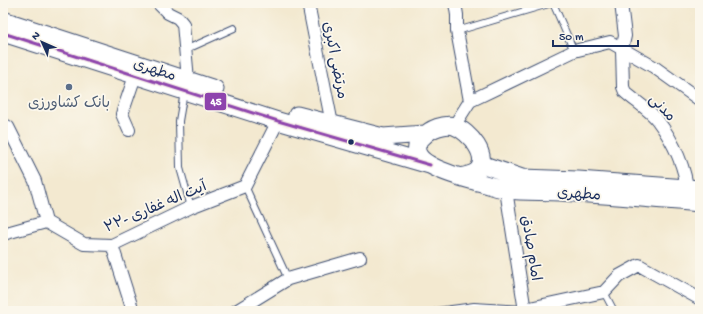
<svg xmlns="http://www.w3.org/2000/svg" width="703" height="314" viewBox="0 0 703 314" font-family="'Gochi Hand','Playpen Sans Arabic',sans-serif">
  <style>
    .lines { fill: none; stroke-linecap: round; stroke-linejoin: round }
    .service-casing { stroke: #3b4b6f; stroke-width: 8 }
    .minor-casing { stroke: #3b4b6f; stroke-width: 14 }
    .secondary-casing { stroke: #3b4b6f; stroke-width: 19 }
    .service { stroke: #fff; stroke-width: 6 }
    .minor { stroke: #fff; stroke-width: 12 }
    .secondary { stroke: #fff; stroke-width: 17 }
    .bus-1-casing { stroke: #fbf7ec; stroke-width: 6 }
    .bus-1 { stroke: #8e44ad; stroke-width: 3 }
    .service-dot { fill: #5c6f8a; stroke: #fbf7ec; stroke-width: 1.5 }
    .bus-dot { fill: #1b2f5e; stroke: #fbf7ec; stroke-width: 1.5 }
    .labels { text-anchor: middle; stroke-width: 3.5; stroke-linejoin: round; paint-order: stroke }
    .street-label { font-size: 15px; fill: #1b2f5e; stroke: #fbf7ec }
    .service-label { font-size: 15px; fill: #4e5e75; stroke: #fbf7ec }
    .line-badge { stroke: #fbf7ec; stroke-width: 1.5 }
    .badge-label { font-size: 11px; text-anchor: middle; font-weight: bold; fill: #fff }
  </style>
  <rect width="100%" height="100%" fill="#fbf7ec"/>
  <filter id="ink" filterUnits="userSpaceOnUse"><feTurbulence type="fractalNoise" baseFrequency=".025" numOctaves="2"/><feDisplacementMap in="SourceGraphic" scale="8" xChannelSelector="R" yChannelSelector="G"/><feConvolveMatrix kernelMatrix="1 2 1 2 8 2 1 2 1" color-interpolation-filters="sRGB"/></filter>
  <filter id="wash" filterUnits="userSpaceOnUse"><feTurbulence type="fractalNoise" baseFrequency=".012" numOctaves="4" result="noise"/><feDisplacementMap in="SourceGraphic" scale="16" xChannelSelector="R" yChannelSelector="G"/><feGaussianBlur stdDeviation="0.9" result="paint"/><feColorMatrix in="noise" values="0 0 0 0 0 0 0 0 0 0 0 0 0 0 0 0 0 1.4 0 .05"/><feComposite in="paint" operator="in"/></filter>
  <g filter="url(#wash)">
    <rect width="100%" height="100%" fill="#f3e9d0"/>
  </g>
  <g filter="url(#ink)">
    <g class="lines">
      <defs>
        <path id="service" d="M553,3L574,51
          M699,4H700
          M457,31L552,3
          M185,50L234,28
          M184,92L179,121L180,168L191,207
          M245,186L288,279
          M604,292L614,311
          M437,311L474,306L525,309"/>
        <path id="minor" d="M158,3L168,13L178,18L183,24L188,80
          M308,3L332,124
          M455,3L457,15V31L470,101
          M621,3L625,36L622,49L623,87L625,92C636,102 650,110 658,121C674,142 686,169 688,195
          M3,124L8,127L35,181L46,222L84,244L112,245L191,207L245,186L278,121
          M454,126L470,101L574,51L610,42L654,67L700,100
          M129,130L122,114L135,76
          M506,190L525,311
          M3,234L46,222
          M112,245L133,311
          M525,309L604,292L619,276L639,265L700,299
          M236,311L288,279L360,258"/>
        <path id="secondary" d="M3,20L215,89
          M3,33L278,121L430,165
          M297,115L383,137L425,134
          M481,164L522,178L578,180L700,189
          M460,177C466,176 472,175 477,171C491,157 469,131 454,126C445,123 430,129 424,136C395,162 461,177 477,182C487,184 497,188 507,190C524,192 543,191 561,192C607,195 654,199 700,203"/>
      </defs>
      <!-- service casing -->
      <use href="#service" class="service-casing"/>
      <!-- minor casing -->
      <use href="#minor" class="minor-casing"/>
      <!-- secondary casing -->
      <use href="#secondary" class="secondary-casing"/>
      <!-- service -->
      <use href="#service" class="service"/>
      <!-- minor -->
      <use href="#minor" class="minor"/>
      <!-- secondary -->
      <use href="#secondary" class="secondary"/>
      <defs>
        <path id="bus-1" d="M3,33L278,121L430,165"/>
      </defs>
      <!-- bus-1 casing -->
      <use href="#bus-1" class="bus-1-casing"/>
      <!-- bus-1 -->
      <use href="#bus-1" class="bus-1"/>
    </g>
  </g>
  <!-- markers -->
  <circle class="service-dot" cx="69" cy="87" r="4"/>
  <circle class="bus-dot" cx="351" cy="142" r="3.5"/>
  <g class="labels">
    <!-- street labels -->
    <g class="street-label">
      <text transform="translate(336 60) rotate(79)" y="5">مرتضی اکبری</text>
      <text transform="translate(155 69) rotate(18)" y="5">مطهری</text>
      <text transform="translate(663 107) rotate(47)" y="5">مدنی</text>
      <text transform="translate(579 193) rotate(4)" y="5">مطهری</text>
      <text transform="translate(155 206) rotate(-23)" y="5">۲۲- آیت اله غفاری</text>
      <text transform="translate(532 248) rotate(81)" y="5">امام صادق</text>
    </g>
    <!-- service labels -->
    <g class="service-label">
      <text x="69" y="107">بانک کشاورزی</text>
    </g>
  </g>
  <rect class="line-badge" x="204" y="92" width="23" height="19" rx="4" fill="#8e44ad"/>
  <g class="badge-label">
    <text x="216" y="105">45</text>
  </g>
  <!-- margin -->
  <rect width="703" height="314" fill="none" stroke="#fbf7ec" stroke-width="16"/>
  <!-- north arrow -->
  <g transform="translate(42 42) rotate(315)" stroke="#fbf7ec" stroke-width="3" paint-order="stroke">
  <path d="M0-3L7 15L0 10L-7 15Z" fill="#1b2f5e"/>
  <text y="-6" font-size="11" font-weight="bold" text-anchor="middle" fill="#1b2f5e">N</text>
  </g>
  <!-- scale -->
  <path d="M553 40v6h85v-6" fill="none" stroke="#1b2f5e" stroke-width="2"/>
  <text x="559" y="40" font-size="12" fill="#1b2f5e" stroke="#fbf7ec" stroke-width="3" paint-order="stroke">50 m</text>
</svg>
